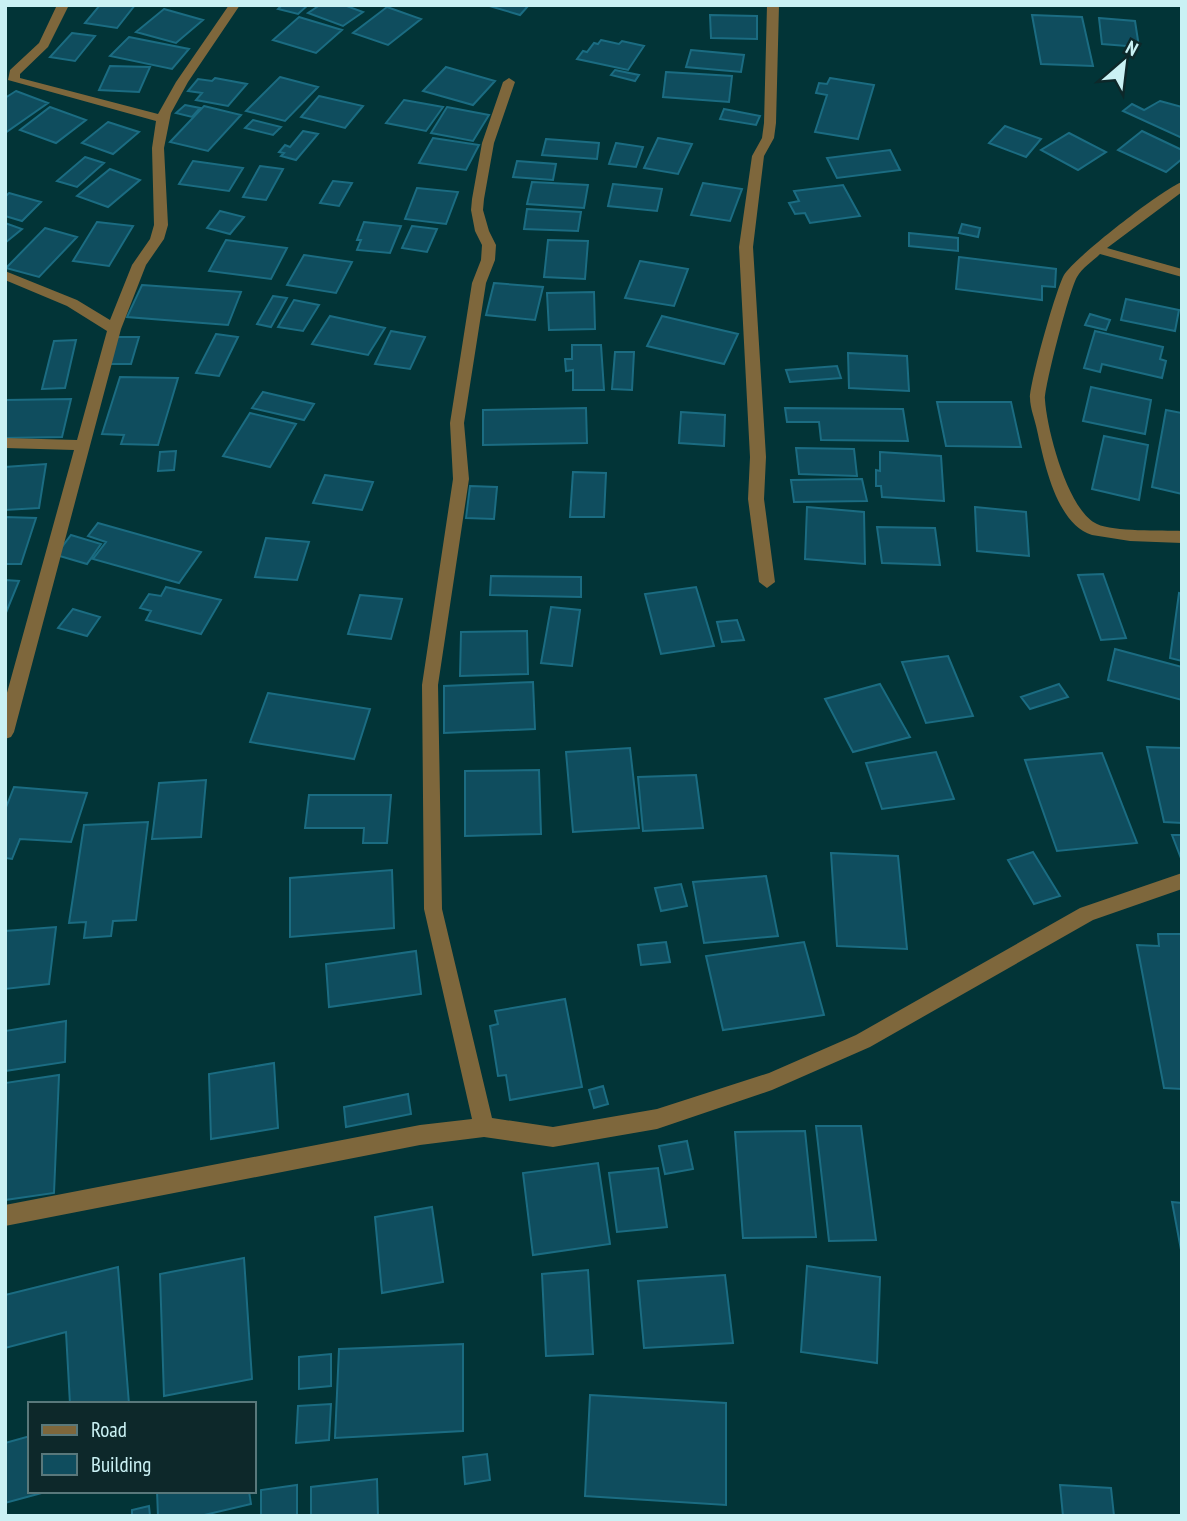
<svg xmlns="http://www.w3.org/2000/svg" width="1187" height="1521" viewBox="0 0 1187 1521" font-family="'PT Sans Narrow',sans-serif">
  <style>
    .building { fill: #0f4d5e; stroke: #1b6c82; stroke-width: 2 }
    .lines { fill: none; stroke-linecap: round; stroke-linejoin: round }
    .street { fill: #7e673c; fill-rule: evenodd }
  </style>
  <rect width="100%" height="100%" fill="#023437"/>
  <!-- building -->
  <path class="building" d="M100,5H135L117,28L85,23Z
    M282,5H308L298,14L278,9Z
    M320,5H344L363,12L343,26L308,13Z
    M486,5H529L520,15Z
    M387,7L421,19L388,45L353,33Z
    M164,9L203,20L176,43L136,32Z
    M710,15L757,16V39L711,38Z
    M1032,15L1082,17L1093,66L1041,64Z
    M299,17L342,30L316,53L273,40Z
    M1099,18L1135,21L1139,47L1102,44Z
    M72,33L95,36L75,61L50,57Z
    M129,37L189,49L172,69L110,56Z
    M601,40L619,44L622,41L644,46L628,70L577,59L583,51L587,52L594,43L598,44Z
    M691,50L744,55L741,72L686,67Z
    M110,66L150,67L139,92L99,90Z
    M446,67L495,81L473,105L423,91Z
    M615,70L639,75L635,81L611,75Z
    M666,72L732,76L729,102L663,97Z
    M280,77L318,87L285,121L246,111Z
    M215,78L247,84L228,106L196,100L202,93L188,91L198,79L212,81Z
    M830,78L874,85L858,139L815,132L827,95L816,93L819,83L827,84Z
    M16,91L48,103L5,133V98Z
    M319,96L363,106L345,128L301,117Z
    M404,100L443,107L426,131L386,123Z
    M1160,101L1182,107V138L1123,111L1132,104L1144,110Z
    M185,105L200,108L192,117L176,113Z
    M204,106L241,115L208,151L170,142Z
    M50,107L86,120L56,143L20,130Z
    M447,107L489,115L473,141L431,133Z
    M724,109L760,116L756,125L720,119Z
    M253,120L281,127L273,135L245,128Z
    M108,122L139,132L113,154L82,143Z
    M1005,126L1041,139L1026,157L989,143Z
    M303,131L318,134L296,160L281,156L284,153L279,152L285,145L290,147Z
    M1142,131L1182,150V159L1166,172L1118,150Z
    M1069,133L1106,152L1078,170L1041,150Z
    M433,138L479,145L466,170L419,163Z
    M658,138L692,144L678,174L644,168Z
    M546,139L599,143L597,159L542,155Z
    M616,143L643,147L636,167L609,164Z
    M890,150L900,170L837,178L827,158Z
    M85,157L104,163L77,187L57,181Z
    M193,161L243,168L229,191L179,184Z
    M517,161L556,164L553,180L513,177Z
    M260,166L283,169L266,200L243,197Z
    M110,169L140,180L108,207L77,196Z
    M333,181L352,183L339,206L320,203Z
    M532,182L588,185L584,208L527,204Z
    M703,183L742,189L730,221L691,215Z
    M613,184L662,189L657,211L608,206Z
    M843,185L860,216L810,223L805,213L795,214L789,203L799,201L794,191Z
    M417,188L458,192L446,224L405,219Z
    M9,193L41,202L22,221L5,216V197Z
    M527,209L581,212L578,231L524,229Z
    M220,211L244,217L230,234L207,228Z
    M97,222L133,226L109,266L73,261Z
    M364,222L401,226L390,253L357,250L361,240H357Z
    M5,223L22,229L5,243Z
    M962,224L980,228L978,237L959,233Z
    M412,226L437,229L427,252L402,248Z
    M45,228L77,237L39,277L6,268Z
    M909,233L958,238V251L909,246Z
    M226,240L287,248L271,279L209,271Z
    M548,240L588,241L585,279L544,277Z
    M304,255L352,262L336,293L287,285Z
    M959,257L1056,269L1055,287L1042,286V300L956,289Z
    M640,261L688,269L674,306L625,298Z
    M494,283L543,287L535,320L486,315Z
    M142,285L241,292L228,325L127,317Z
    M594,292L595,329L549,330L547,293Z
    M273,296L287,298L271,327L257,324Z
    M1126,299L1179,310L1175,331L1121,320Z
    M294,300L319,305L303,331L278,327Z
    M1090,314L1110,320L1106,330L1085,325Z
    M330,316L385,328L368,355L312,344Z
    M662,316L738,334L724,364L647,346Z
    M391,331L425,337L410,369L375,364Z
    M1095,331L1163,347L1160,359L1166,361L1162,378L1102,364L1100,372L1084,368Z
    M216,334L238,337L219,376L196,373Z
    M116,337H139L131,364H107Z
    M76,340L65,388L42,389L54,341Z
    M572,345H601L604,390H573V370L566,371L565,359H572Z
    M615,352H634L632,390L612,389Z
    M848,353L907,356L909,391L849,388Z
    M837,366L841,378L790,382L786,370Z
    M120,377L178,378L158,445L121,444L124,435L102,434Z
    M1091,387L1151,400L1145,434L1083,421Z
    M263,392L314,404L304,420L252,408Z
    M71,399L62,437L5,438V400Z
    M937,402H1011L1021,447L946,446Z
    M586,408L587,443L483,445V410Z
    M785,408L903,409L908,441L821,440L819,422H787Z
    M1166,410L1182,413V494L1152,487Z
    M681,412L725,415L724,446L679,443Z
    M250,413L296,424L270,467L223,456Z
    M1104,436L1148,445L1139,500L1092,489Z
    M796,448L854,449L857,476L799,474Z
    M176,451L174,470L158,471L160,452Z
    M880,452L941,456L944,501L882,497L881,486H876V470L880,471Z
    M46,464L39,508L5,510V467Z
    M573,472L606,473L604,517H570Z
    M325,475L373,482L362,510L313,503Z
    M862,479L867,501L794,502L791,480Z
    M470,486L497,487L494,519L466,518Z
    M807,507L864,512L865,564L805,559Z
    M975,507L1026,512L1029,556L977,551Z
    M5,517L36,518L21,564H5Z
    M98,523L201,552L179,583L93,559L106,542L88,536Z
    M877,527L935,528L940,565L882,563Z
    M71,535L101,544L87,564L56,555Z
    M266,538L309,542L297,580L255,577Z
    M1103,574L1126,638L1101,640L1078,575Z
    M491,576L581,577V597L490,595Z
    M5,580L19,581L5,615Z
    M166,587L221,600L201,634L146,620L151,611L140,608L149,594L161,596Z
    M696,587L714,646L661,654L645,594Z
    M1179,593L1182,594V661L1170,658Z
    M360,595L402,599L391,639L348,634Z
    M551,607L580,610L572,666L541,663Z
    M73,609L100,617L87,636L58,628Z
    M737,620L744,640L722,642L717,622Z
    M527,631L528,674L460,676L461,632Z
    M1115,649L1182,667V700L1108,680Z
    M948,656L973,716L926,723L902,662Z
    M533,682L535,729L444,733V686Z
    M880,684L910,737L853,752L825,699Z
    M1059,684L1068,697L1030,709L1021,697Z
    M268,693L370,709L354,759L250,742Z
    M1147,747L1182,748V823L1164,822Z
    M630,748L639,828L573,832L566,752Z
    M936,752L954,799L882,809L866,763Z
    M1102,753L1137,843L1057,851L1025,760Z
    M539,770L541,834L465,836V771Z
    M696,775L703,828L643,831L638,777Z
    M206,780L201,837L152,839L159,783Z
    M14,787L87,793L71,842L20,839L12,859L5,858V810Z
    M309,795H391L387,843H363L364,828H305Z
    M148,822L136,920L113,921L111,936L84,938L86,922L69,923L84,825Z
    M1172,835H1182V861Z
    M1033,852L1060,896L1034,904L1008,860Z
    M831,853L898,856L907,949L837,946Z
    M392,870L394,928L290,937V878Z
    M766,876L778,936L704,943L693,882Z
    M681,884L687,906L661,911L655,888Z
    M56,927L49,984L5,989V931Z
    M1158,934H1182V1089L1164,1088L1137,945L1159,946Z
    M666,942L670,962L641,965L638,945Z
    M804,942L824,1015L723,1030L706,956Z
    M416,951L421,994L329,1007L326,964Z
    M565,999L582,1087L510,1100L506,1075L498,1076L490,1026L498,1024L495,1011Z
    M66,1021L65,1062L5,1071V1031Z
    M274,1063L278,1128L211,1139L209,1074Z
    M59,1075L54,1193L5,1200V1083Z
    M603,1086L608,1104L594,1108L589,1090Z
    M408,1094L411,1114L346,1127L344,1107Z
    M816,1126H861L876,1240L829,1241Z
    M805,1131L816,1237L743,1238L735,1132Z
    M687,1141L693,1169L665,1174L659,1146Z
    M598,1163L610,1244L533,1255L523,1173Z
    M658,1168L667,1227L617,1232L609,1173Z
    M1172,1202L1182,1203V1255Z
    M432,1207L443,1282L382,1293L375,1217Z
    M244,1258L252,1379L164,1396L160,1274Z
    M807,1266L880,1277L877,1363L801,1352Z
    M118,1267L129,1404H70L66,1332L5,1348V1295Z
    M588,1270L593,1354L546,1356L542,1274Z
    M725,1275L733,1343L644,1348L638,1281Z
    M463,1344V1431L335,1438L339,1349Z
    M331,1354V1386L299,1389V1357Z
    M590,1395L726,1403V1505L585,1496Z
    M331,1404L329,1440L296,1443L298,1406Z
    M30,1436V1491H49L5,1503V1443Z
    M487,1454L490,1480L465,1484L463,1457Z
    M377,1479L378,1516H311V1487Z
    M297,1485V1516H261V1490Z
    M1060,1485L1111,1488L1114,1516H1063Z
    M157,1491H249L251,1504L200,1516H158Z
    M149,1506L150,1516H132V1510Z"/>
  <g class="lines">
    <!-- street -->
    <path class="street" d="M57,5H69L48,47L20,74V78L158,114L176,82L229,5H240L188,82L171,113L164,148L168,225L164,239L146,265L121,329L14,732L11,737L5,739V700L74,450L5,448V438L77,440L107,331L67,306L5,280V271L77,300L110,320L132,265L150,239L154,225L152,148L156,121L8,80L10,70L39,43Z
      M767,5H779L776,123L774,138L764,156L753,247L766,457L764,499L775,582L767,588L759,582L748,499L750,457L739,247L752,156L762,138L764,123Z
      M509,78L515,82L494,143L484,199L483,210L489,231L496,245L495,260L486,283L464,423L469,479L438,685L442,909L492,1118L553,1127L657,1109L769,1073L856,1035L1080,908L1182,873V889L1093,920L870,1047L772,1090L657,1129L553,1147L484,1137L420,1145L5,1226V1205L420,1125L472,1119L424,909L422,685L453,479L450,423L472,283L481,260L482,245L475,231L471,210L472,199L482,143L503,82Z
      M1182,182V192L1107,248L1182,269V277L1100,254C1093,261 1082,268 1077,277C1070,288 1044,388 1045,400C1047,430 1068,511 1097,524C1114,532 1161,530 1182,531V543L1130,541L1092,535C1056,524 1044,461 1037,430C1035,420 1030,408 1030,398C1030,382 1056,289 1064,275C1074,258 1164,188 1182,182Z"/>
  </g>
  <!-- border -->
  <rect width="1187" height="1521" fill="none" stroke="#caf1f4" stroke-width="14"/>
  <!-- legend -->
  <rect x="28" y="1402" width="228" height="91" fill="#0d282a" stroke="#59787b" stroke-width="2"/>
  <rect x="42" y="1425" width="35" height="10" fill="#7e673c" stroke="#59787b" stroke-width="2"/>
  <text x="91" y="1437" font-size="21" fill="#caf1f4">Road</text>
  <rect x="42" y="1454" width="35" height="21" fill="#0f4d5e" stroke="#59787b" stroke-width="2"/>
  <text x="91" y="1472" font-size="21" fill="#caf1f4">Building</text>
  <!-- north arrow -->
  <g transform="translate(1124 63) rotate(28)" stroke="#0d282a" stroke-width="5" paint-order="stroke">
  <path d="M0-5L12 26L0 18L-12 26Z" fill="#caf1f4"/>
  <text y="-10" font-size="19" font-weight="bold" text-anchor="middle" fill="#caf1f4">N</text>
  </g>
</svg>
